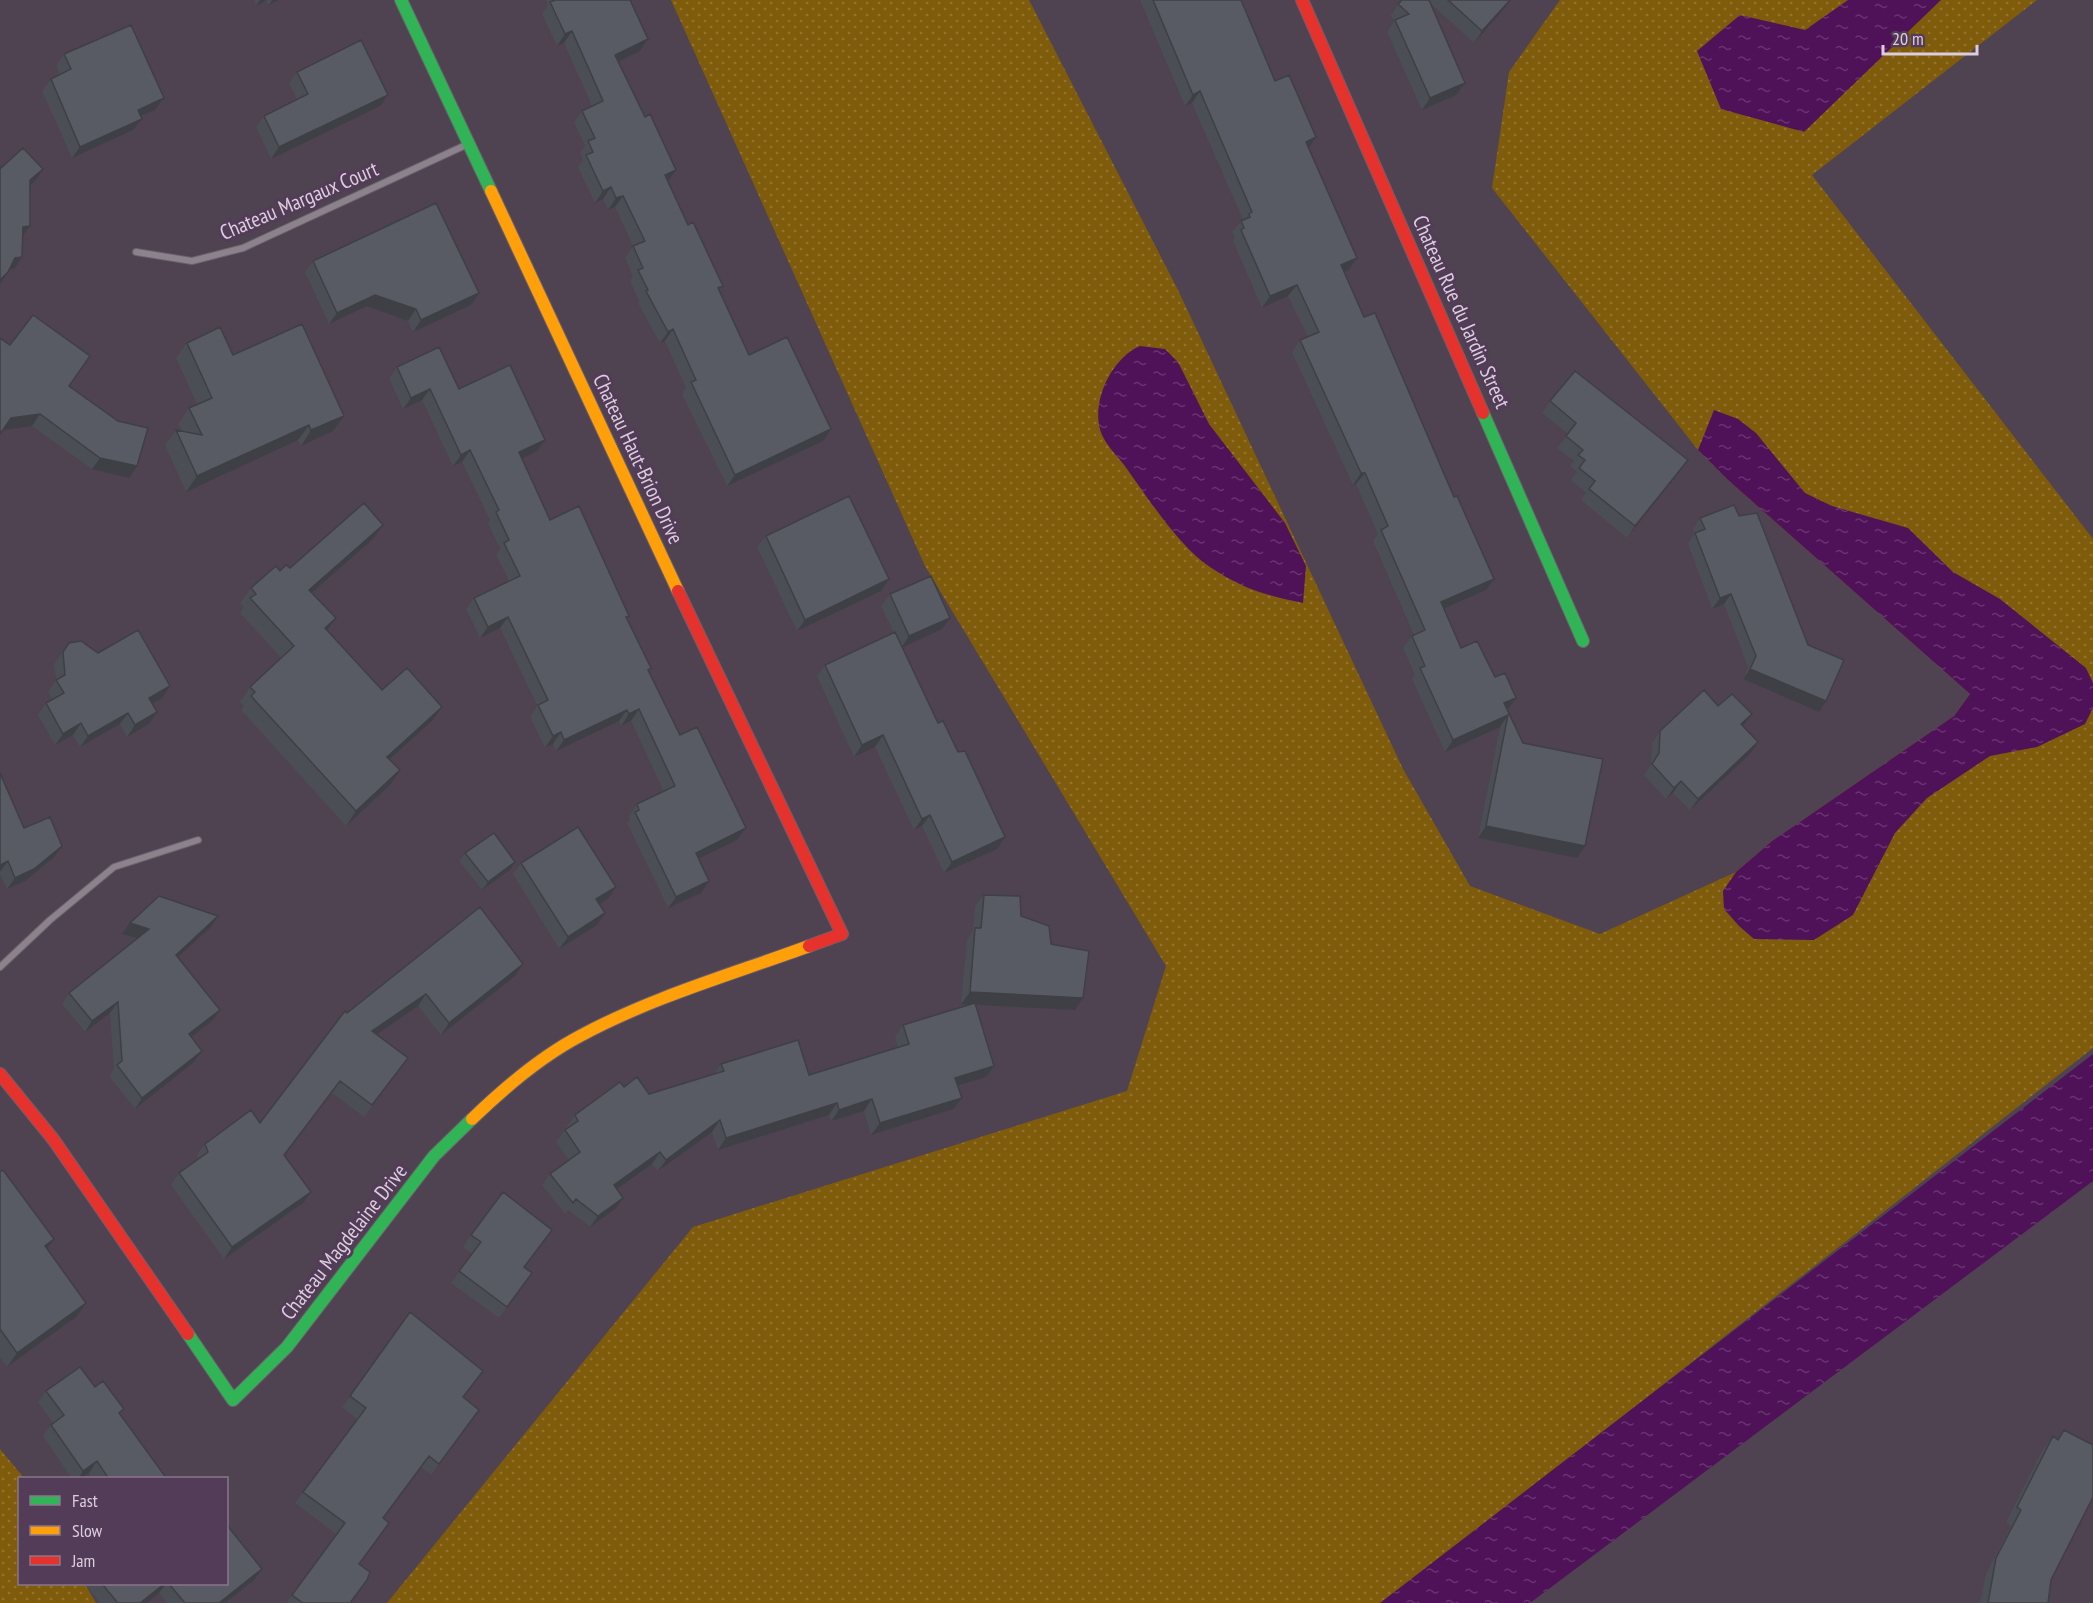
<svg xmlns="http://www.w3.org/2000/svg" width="2093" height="1603" viewBox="0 0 2093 1603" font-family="'PT Sans Narrow',sans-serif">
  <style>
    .grass { fill: url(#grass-dots) }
    .water { fill: url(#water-ripples) }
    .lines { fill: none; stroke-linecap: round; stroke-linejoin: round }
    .street-casing { stroke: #6b606d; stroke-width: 8 }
    .fast-casing { stroke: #6b606d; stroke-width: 14 }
    .slow-casing { stroke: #6b606d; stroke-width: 14 }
    .jam-casing { stroke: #6b606d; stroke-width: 14 }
    .street { stroke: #8b828c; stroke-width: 6 }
    .fast { stroke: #30b455; stroke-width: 12 }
    .slow { stroke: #ff9f0a; stroke-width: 12 }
    .jam { stroke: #e5322d; stroke-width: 12 }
    .wall { fill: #4c4e55 }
    .shaded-wall { fill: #3e4045 }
    .building { fill: #585b63; stroke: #3e4045; stroke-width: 1.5 }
    .labels { text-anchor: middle; stroke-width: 6; stroke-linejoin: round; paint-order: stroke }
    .street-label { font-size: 21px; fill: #dccede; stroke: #533c57 }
  </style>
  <defs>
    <pattern id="grass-dots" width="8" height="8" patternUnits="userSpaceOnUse" patternTransform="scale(1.5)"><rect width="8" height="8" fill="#7f5c0b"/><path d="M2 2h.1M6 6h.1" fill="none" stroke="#91722e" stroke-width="1.8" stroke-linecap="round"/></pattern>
    <pattern id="water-ripples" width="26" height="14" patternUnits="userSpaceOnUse" patternTransform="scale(1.5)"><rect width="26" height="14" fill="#4f1259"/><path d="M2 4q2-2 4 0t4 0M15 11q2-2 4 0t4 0" fill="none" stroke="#683370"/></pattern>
  </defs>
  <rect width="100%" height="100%" fill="#4f4251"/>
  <!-- grass -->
  <path class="grass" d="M671,0H1029L1178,290L1403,769L1470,886L1600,934L1736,872L1772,841L1954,716L1970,694L1728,480L1698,450L1492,188L1509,72L1560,0H2037L1812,175L2093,539V1048L1384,1603H387L693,1227L1127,1091L1166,966L925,566Z
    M0,1449L24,1478H20V1584H85L96,1603H0Z"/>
  <!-- water -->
  <path class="water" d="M1848,0H1941L1804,132L1721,109L1697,51L1740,15L1805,30Z
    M1140,346L1165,349L1178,362L1209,424L1285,523L1306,566L1303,603C1264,595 1243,589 1210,567C1179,547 1146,495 1124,465C1117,456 1107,446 1102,435C1089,405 1111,358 1140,346Z
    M1714,410L1738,419L1756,433L1805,493L1832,506L1908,528L1953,572L2000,599L2086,668L2093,683V708L2085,724L2037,747L1990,756L1927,798L1895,833L1853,915L1814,940L1754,939L1739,926L1724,909L1723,891L1736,872L1772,841L1954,716L1970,694L1728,480L1698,450Z
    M2093,1054V1181L1530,1603H1380Z"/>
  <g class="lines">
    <defs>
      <path id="street" d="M136,252L192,261L243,248L468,144
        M0,967L50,920L114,867L198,840"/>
      <path id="fast" d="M401,0L491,191
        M1483,413L1583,641
        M188,1334L233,1400L287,1347L434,1156L472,1119"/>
      <path id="slow" d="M491,191L678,591
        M472,1119C504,1088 540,1057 580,1036C652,997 733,974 809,946"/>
      <path id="jam" d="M1302,0L1483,413
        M678,591L842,934L809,946
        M0,1074L53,1139L188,1334"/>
    </defs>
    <!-- street casing -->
    <use href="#street" class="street-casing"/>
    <!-- fast casing -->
    <use href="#fast" class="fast-casing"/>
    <!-- slow casing -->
    <use href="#slow" class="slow-casing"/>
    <!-- jam casing -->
    <use href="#jam" class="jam-casing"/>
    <!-- street -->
    <use href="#street" class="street"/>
    <!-- fast -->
    <use href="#fast" class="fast"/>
    <!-- slow -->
    <use href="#slow" class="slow"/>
    <!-- jam -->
    <use href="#jam" class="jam"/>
  </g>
  <!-- wall -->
  <path class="wall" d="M254,0H279L269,5L266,1L256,6Z
    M546,0H630L648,39L640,51L618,61L668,181L749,355L823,441L727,486L682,394L686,388L665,341L660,343L638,303L639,301L630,281L633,276L625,258L633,246L615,207L608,210L603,199L595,203L578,167L583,160L580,153L585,146L574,122L582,111L592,106L564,43L557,46L542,14L548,5Z
    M1140,0H1243L1242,2L1275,81L1309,148L1357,258L1349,270L1344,272L1364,317L1494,579L1486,590L1444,609L1461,648L1507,709L1523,743L1585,846L1577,858L1478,838L1500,727L1445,752L1412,679L1415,675L1403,648L1412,636L1414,635L1373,541L1378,534L1356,484L1353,485L1292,352L1300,340L1308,337L1288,296L1262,308L1233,241L1235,238L1232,232L1241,221L1243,220L1192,103L1185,106Z
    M1402,0H1510L1503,10L1474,43L1430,3L1465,83L1456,95L1422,110L1387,32L1395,20L1390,16Z
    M64,54L164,98L155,110L141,117L133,130L72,158L42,91L51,79L60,74L56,66Z
    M297,72L380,106L271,159L256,127L264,116L297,100L289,83Z
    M313,261L479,293L471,305L413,332L408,321L367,306L329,324L305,272Z
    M0,338L69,386L137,466L129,478L92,469L32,426L3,430Z
    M187,343L233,355L333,431L301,446L298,440L186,492L165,445L176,430L182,431L178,424L189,408L197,404L176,358Z
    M397,367L459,389L545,440L537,451L522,458L550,520L629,616L627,619L651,668L649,671L680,735L737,840L699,859L709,881L701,893L668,908L627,823L630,819L629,816L637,804L664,792L631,721L621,726L619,721L556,751L553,744L545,748L530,717L537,705L500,628L480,638L466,609L474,598L509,581L496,555L500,549L488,523L490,520L462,462L453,466L422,400L403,409L389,378Z
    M1550,401L1679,472L1627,538L1581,500L1586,493L1571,480L1577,472L1570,466L1574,461L1557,448L1568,434L1542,413Z
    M1700,518L1819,712L1743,679L1748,667L1724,604L1712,609L1688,544L1695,533L1693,529Z
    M766,536L889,579L881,591L797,631L757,547Z
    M373,539L312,593L336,618L327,630L382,690L432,721L390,760V785L346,826L241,710L244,706L240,702L250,687L281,658L240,613L244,607L240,603L251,588L280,571L290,568Z
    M890,594L942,629L902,647L997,849L944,873L922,826L914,830L875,747L854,757L817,676L825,665L894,633L881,606Z
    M69,643L98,653L170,686L162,698L152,703L157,712L149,724L127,737L120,724L80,747L73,735L55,745L38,715L46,703L52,699L48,692L56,680L54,664Z
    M1718,706L1743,726L1750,754L1690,810L1673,793L1666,799L1644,775L1651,765L1652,743L1660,731Z
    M0,773L24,828L54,857L25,881L7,889L0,874Z
    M465,853L510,870L482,890L459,861Z
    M521,863L616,887L608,899L599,904L597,925L559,949L513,874Z
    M984,895L1021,916L1051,944L1083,998L1075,1010L975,1004L994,1066L986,1077L958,1086L962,1098L953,1109L871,1135L864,1111L831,1121L829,1115L718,1150L712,1132L658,1171L652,1164L617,1189L615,1209L590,1227L568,1210L565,1214L542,1185L550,1174L569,1160L556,1142L565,1130L567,1128L566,1127L575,1115L624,1087L649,1094L715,1073L721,1064L809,1075L898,1047L895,1037L903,1025L972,1004H961L967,940L973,930L975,906Z
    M218,916L211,927L177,957L220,1010L212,1021L191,1037L202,1051L194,1062L135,1109L109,1076L114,1069L110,1013L85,1032L62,1004L69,993L137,939L122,934Z
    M523,964L515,976L441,1035L418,1006L376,1034L399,1069L364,1117L332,1093L284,1156L303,1203L224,1259L171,1185L179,1173L198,1160L197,1155L205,1144L260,1123L347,1013Z
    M0,1172L54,1239L47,1249L76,1317L7,1367L0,1357Z
    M471,1235L544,1241L525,1267L524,1284L499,1318L451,1283L472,1254L463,1247Z
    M410,1312L463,1398L479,1410L431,1475L421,1467L383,1518L360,1564L350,1603H286L336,1534L295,1503L357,1419L342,1407Z
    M95,1387L124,1409L120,1415L167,1479H93L89,1473L81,1479H72L43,1436L51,1425L53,1423L38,1402L46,1391Z
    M2064,1430L2051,1580L2048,1603H1980L1986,1574L2011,1526L2006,1522L2042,1451L2053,1436L2057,1439Z
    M254,1580L225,1603H167L159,1593L147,1603H100L85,1584H226Z"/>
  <!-- shaded-wall -->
  <path class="shaded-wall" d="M260,0H267L256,6Z
    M272,0H279L269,5Z
    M1510,0L1503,10L1474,43L1482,31Z
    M572,31L564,43L557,46L565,34Z
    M648,39L640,51L607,67L615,55Z
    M1465,83L1456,95L1422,110L1430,98Z
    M1200,91L1192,103L1185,106L1193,95Z
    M388,95L380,106L271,159L279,147Z
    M164,98L155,110L130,121L138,110Z
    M142,119L133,130L72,158L80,147Z
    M1316,137L1308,149L1306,142Z
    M43,169L35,181L22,192L30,180Z
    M676,170L668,181L665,175Z
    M611,187L603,199L595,203L603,191Z
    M623,196L615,207L608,210L616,198Z
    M30,226L21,238L23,227Z
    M22,257L14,269H7L15,258Z
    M1357,258L1349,270L1333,277L1341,265Z
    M8,272L0,284V280Z
    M1297,285L1288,296L1262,308L1270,296Z
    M479,293L471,305L413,332L421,320Z
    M375,295L416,309L408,321L367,306L329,324L337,313Z
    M673,329L665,341L660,343L668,332Z
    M430,389L422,400L403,409L411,398Z
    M40,414L32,426L3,430L11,418Z
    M344,416L333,431L301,446L311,430Z
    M309,425L298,440L186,492L197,476Z
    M831,429L823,441L727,486L735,475Z
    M545,440L537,451L511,464L519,452Z
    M470,450L462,462L453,466L461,455Z
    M100,458L137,466L129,478L92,469Z
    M1688,460L1679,472L1627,538L1635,526Z
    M1361,473H1365L1356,484L1353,485Z
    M383,525L373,539L299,604L309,590Z
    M889,579L881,591L797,631L805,620Z
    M1494,579L1486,590L1432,614L1441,602Z
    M1731,594L1724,604L1712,609L1720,598Z
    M508,617L500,628L480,638L488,627Z
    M336,618L325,633V628Z
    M950,618L942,629L901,648L909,636Z
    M1750,669L1826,701L1819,712L1743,679Z
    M170,686L162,698L141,710L149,698Z
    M1516,698L1508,709L1504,703Z
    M442,707L432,721L377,771L387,757Z
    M639,709L631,721L621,726L629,714Z
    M627,710L619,721L556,751L564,740Z
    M157,712L149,724L127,737L135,725Z
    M128,713L120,724L80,747L88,736Z
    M1752,714L1743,726L1733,736L1741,724Z
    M1508,715L1500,727L1445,752L1453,740Z
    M81,723L73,735L55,745L63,734Z
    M561,732L553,744L545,748L553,736Z
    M883,735L875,747L854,757L862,745Z
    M1758,742L1750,754L1690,810L1698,799Z
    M400,770L390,785L346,826L356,811Z
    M1681,781L1673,793L1666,799L1674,788Z
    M930,815L922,826L914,830L922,819Z
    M1486,826L1585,846L1577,858L1478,838Z
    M746,828L737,840L688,864L696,853Z
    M1005,837L997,849L944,873L952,862Z
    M62,846L54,857L25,881L7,889L15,878Z
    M8,861L0,872V865Z
    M515,862L510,870L482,890L488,882Z
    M709,881L701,893L668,908L676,897Z
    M616,887L608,899L588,911L596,899Z
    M605,913L597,925L559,949L568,937Z
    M218,916L211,927L168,966L176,955Z
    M130,923L149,929L142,940L122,934Z
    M523,964L515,976L441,1035L449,1023Z
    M970,992L1083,998L1075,1010L961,1004Z
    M426,994L418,1006L364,1043L372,1031Z
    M118,1002L110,1013L85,1032L92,1021Z
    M220,1010L212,1021L181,1045L189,1034Z
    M202,1051L194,1062L135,1109L142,1098Z
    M994,1066L986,1077L947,1089L955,1078Z
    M962,1098L953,1109L871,1135L880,1123Z
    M872,1099L864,1111L831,1121L839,1110Z
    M837,1103L829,1115L718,1150L726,1138Z
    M720,1120L712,1132L658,1171L666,1160Z
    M660,1152L652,1164L606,1197L614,1185Z
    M311,1192L303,1203L224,1259L232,1247Z
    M623,1198L615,1209L590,1227L598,1216Z
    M54,1239L44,1253L45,1246Z
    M86,1303L76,1317L7,1367L17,1353Z
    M97,1461L89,1473L81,1479H78L83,1471Z
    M262,1569L254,1580L225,1603H219Z
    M164,1584H166L159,1593L147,1603H140Z"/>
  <!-- building -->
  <path class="building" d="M555,0H630L648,39L615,55L645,117L650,114L676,170L665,175L688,225L693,222L723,286L718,288L749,355L787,337L831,429L735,475L691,382L696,380L673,329L668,332L646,291L648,290L638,270L643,268L633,246L645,241L623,196L616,198L611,187L603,191L586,155L593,152L588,141L595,138L582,111L603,101L572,31L565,34L550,2Z
    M1153,0H1241L1275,81L1289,75L1316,137L1306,142L1357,258L1341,265L1364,317L1375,313L1454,497L1457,496L1494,579L1441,602L1461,648L1477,641L1495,677L1505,673L1516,698L1504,703L1523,743L1603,759L1585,846L1486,826L1508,715L1453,740L1420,668L1425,666L1412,636L1425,630L1381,530L1388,526L1365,473H1361L1300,340L1319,332L1297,285L1270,296L1241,230L1244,228L1241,221L1250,217L1249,214L1252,212L1200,91L1193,95Z
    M1402,0H1429L1465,83L1430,98L1395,20L1409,14L1398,4Z
    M1448,0H1510L1482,31Z
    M131,25L164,98L138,110L142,119L80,147L51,79L71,69L64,54Z
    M361,40L388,95L279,147L264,116L308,94L297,72Z
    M23,148L43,169L30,180V226L23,227L22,257L15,258L8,272L0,280V166L1,168Z
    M436,203L479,293L421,320L416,309L375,295L337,313L313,261Z
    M33,315L90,356L69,386L118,421L148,428L137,466L100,458L40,414L11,418L0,434V338L10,345Z
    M302,324L344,416L311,430L309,425L197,476L176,430L202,435L189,408L212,398L187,343L220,327L233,355Z
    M439,347L459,389L510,365L545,440L519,452L550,520L579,506L629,616L626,617L651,668L648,670L680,735L697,727L746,828L696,853L709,881L676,897L635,812L639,810L637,804L675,786L639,709L629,714L627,710L564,740L561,732L553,736L538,705L548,700L508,617L488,627L474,598L520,576L504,543L509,540L496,512L499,510L470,450L461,455L430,389L411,398L397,367Z
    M1575,371L1688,460L1635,526L1589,489L1595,481L1579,468L1585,460L1578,455L1583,450L1566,436L1576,423L1550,401Z
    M849,496L889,579L805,620L766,536Z
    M364,503L383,525L309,590L336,618L325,628L382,690L407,668L442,707L387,757L400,770L356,811L251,696L255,692L250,687L294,646L250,598L256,594L251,588L276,566L280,571L286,565L290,568Z
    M1734,505L1739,516L1757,513L1808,645L1844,660L1826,701L1750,669L1756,656L1731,594L1720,598L1695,533L1705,529L1700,518Z
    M931,576L950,618L909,636L890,594Z
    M138,630L170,686L149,698L157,712L135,725L128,713L88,736L81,723L63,734L46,703L64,693L56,680L65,675L63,652L69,643L81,641L98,653Z
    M895,632L938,723L943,721L958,752L965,751L1005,837L952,862L930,815L922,819L883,735L862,745L825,665Z
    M1704,690L1718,706L1732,694L1752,714L1741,724L1758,742L1698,799L1681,781L1674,788L1652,764L1659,753L1660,731Z
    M0,773L24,828L50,817L62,846L34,869L15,878L8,861L0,865Z
    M578,827L616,887L596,899L605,913L568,937L521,863Z
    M494,833L515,862L488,882L465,853Z
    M984,895L1020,896L1021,916L1049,926L1051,944L1089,951L1083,998L970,992L975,928H981Z
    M159,896L218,916L176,955L220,1010L189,1034L202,1051L142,1098L117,1065L122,1061L118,1002L92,1021L69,993L149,929L130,923Z
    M480,907L523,964L449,1023L426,994L372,1031L408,1058L372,1105L340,1081L284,1155L311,1192L232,1247L179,1173L208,1152L205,1144L251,1110L260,1123L345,1011L347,1013Z
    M975,1003L994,1066L955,1078L962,1098L880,1123L872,1099L839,1110L837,1103L726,1138L720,1120L666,1160L660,1152L614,1185L623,1198L598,1216L576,1199L573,1203L550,1174L580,1152L565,1130L578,1121L575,1115L620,1082L624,1087L637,1077L649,1094L724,1071L721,1064L798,1040L809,1075L909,1044L903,1025Z
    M3,1170L54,1239L45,1246L86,1303L17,1353L0,1329V1172Z
    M503,1192L552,1230L524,1267L532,1273L507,1307L459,1271L481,1242L471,1235Z
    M410,1312L483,1371L463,1397L479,1410L439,1464L429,1456L383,1518L389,1523L359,1564L370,1572L367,1580L350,1603H303L292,1595L345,1523L303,1492L366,1408L350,1396Z
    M80,1367L95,1387L103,1381L124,1409L119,1413L167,1479H109L97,1461L83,1471L51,1425L64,1415L46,1391Z
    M2064,1430L2093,1445V1497L2051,1580L2048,1603H1988L1996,1558L2021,1510L2017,1507L2053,1436L2058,1440Z
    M226,1524L262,1569L219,1603H185L169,1584H226Z
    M102,1584H164L140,1603H118Z"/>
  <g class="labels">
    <!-- street labels -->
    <g class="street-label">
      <text transform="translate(299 201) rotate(-23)" y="7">Chateau Margaux Court</text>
      <text transform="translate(1461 312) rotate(66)" y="7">Chateau Rue du Jardin Street</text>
      <text transform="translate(638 459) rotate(65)" y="7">Chateau Haut-Brion Drive</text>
      <text transform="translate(344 1242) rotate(-52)" y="7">Chateau Magdelaine Drive</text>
    </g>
  </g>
  <!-- legend -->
  <rect x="18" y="1477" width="210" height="108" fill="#533c57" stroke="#8a768d" stroke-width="1.5"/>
  <rect x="30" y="1496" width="30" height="9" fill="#30b455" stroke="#8a768d" stroke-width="1.5"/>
  <text x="72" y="1507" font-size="18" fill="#dccede">Fast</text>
  <rect x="30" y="1526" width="30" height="9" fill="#ff9f0a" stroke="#8a768d" stroke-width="1.5"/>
  <text x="72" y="1537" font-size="18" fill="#dccede">Slow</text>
  <rect x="30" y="1556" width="30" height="9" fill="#e5322d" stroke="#8a768d" stroke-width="1.5"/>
  <text x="72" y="1567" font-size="18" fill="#dccede">Jam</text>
  <!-- scale -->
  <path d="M1883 45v9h94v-9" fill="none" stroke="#dccede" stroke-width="3"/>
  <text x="1892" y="45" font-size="18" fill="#dccede" stroke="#533c57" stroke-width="4.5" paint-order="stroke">20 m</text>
</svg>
